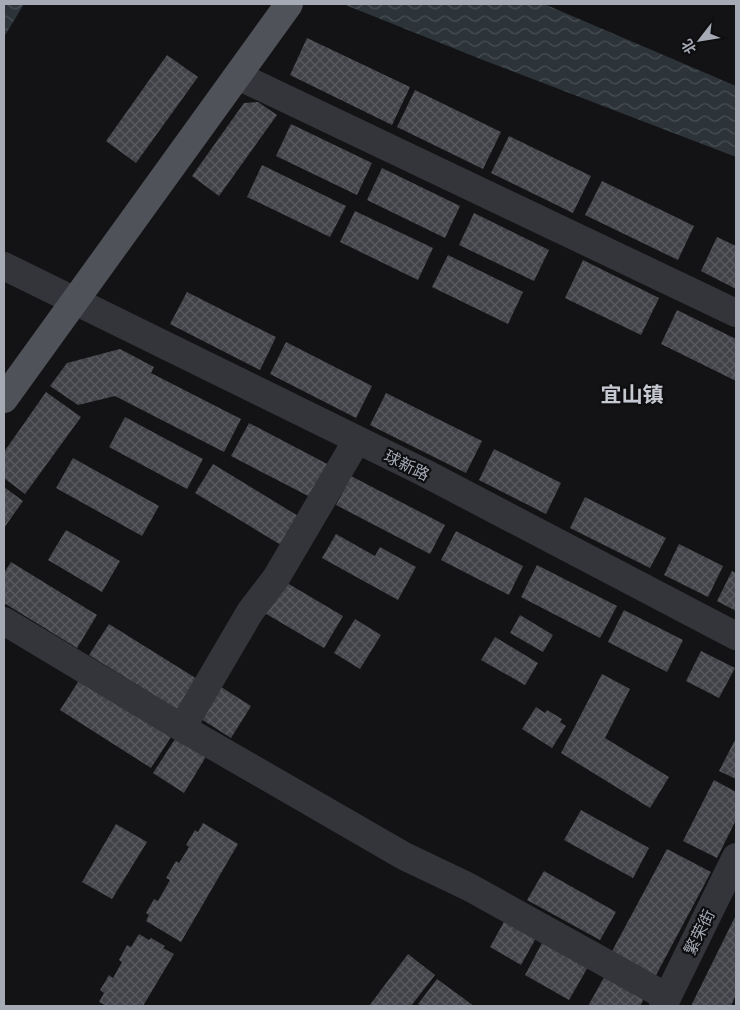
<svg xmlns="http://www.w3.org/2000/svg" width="740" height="1010" viewBox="0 0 740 1010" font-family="'Nunito Sans','Noto Sans SC',sans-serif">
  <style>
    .water { fill: url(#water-waves) }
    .building { fill: url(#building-cross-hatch) }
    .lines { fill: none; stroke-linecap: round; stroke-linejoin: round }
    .minor { stroke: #34353a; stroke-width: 28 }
    .major { stroke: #505259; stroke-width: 28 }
    .labels { text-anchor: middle; stroke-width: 4.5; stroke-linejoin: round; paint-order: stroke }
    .street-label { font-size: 16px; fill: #a5aab5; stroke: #0e0e10 }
    .district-label { font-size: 21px; font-weight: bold; fill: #c6c9d1; stroke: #0e0e10 }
  </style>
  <defs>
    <pattern id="water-waves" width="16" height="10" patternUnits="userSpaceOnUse" patternTransform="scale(1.25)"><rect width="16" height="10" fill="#2c343a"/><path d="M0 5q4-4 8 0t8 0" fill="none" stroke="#484f54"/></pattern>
    <pattern id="building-cross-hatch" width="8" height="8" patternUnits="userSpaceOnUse" patternTransform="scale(1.25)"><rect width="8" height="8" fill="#424348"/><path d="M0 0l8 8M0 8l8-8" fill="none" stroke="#5a5b60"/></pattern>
  </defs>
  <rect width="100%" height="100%" fill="#131315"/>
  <!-- water -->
  <path class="water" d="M4,4H24L4,37Z
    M343,4H544L736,86V157L483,60Z"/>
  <!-- building -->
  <path class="building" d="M307,38L410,87L392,125L290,75Z
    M167,55L198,77L136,163L106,141Z
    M415,90L501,132L483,169L397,127Z
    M258,102L277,115L219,196L192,176L244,103Z
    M291,124L372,163L357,195L276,156Z
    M509,136L591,176L573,213L491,173Z
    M262,165L346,206L330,237L247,197Z
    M382,168L460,206L445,238L367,200Z
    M602,181L694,226L678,260L585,215Z
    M355,211L433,248L418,280L340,242Z
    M474,213L549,250L534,281L459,245Z
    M717,237L736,246V289L701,271Z
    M448,255L523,292L508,324L432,287Z
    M583,260L659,298L641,335L565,298Z
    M187,292L276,337L260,370L170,324Z
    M677,310L736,339V381L661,344Z
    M286,342L372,386L356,418L270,374Z
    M120,349L154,367L151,373L241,419L224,452L115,396L78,405L50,386L67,363Z
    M46,392L81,417L25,494L4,478V452Z
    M386,393L482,441L466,473L370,425Z
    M125,417L203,459L187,489L109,447Z
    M249,423L333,467L316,500L231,456Z
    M494,449L561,483L546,514L479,480Z
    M73,458L159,506L142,536L56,488Z
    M213,464L303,519L286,548L195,493Z
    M351,476L445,525L430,554L336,505Z
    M4,487L23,501L4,528Z
    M585,497L666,538L650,568L570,528Z
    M66,530L120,561L102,592L48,560Z
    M456,531L523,566L509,595L441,560Z
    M336,534L375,556L380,547L416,567L398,600L322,558Z
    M679,544L723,566L708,597L664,575Z
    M11,562L97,615L77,648L4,603V573Z
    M537,565L617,606L600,638L521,597Z
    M732,571L736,573V611L717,601Z
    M282,580L343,616L324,648L263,612Z
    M624,610L683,640L667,672L608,642Z
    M520,615L553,635L543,652L510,633Z
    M355,619L381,635L360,669L334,653Z
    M109,624L202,682L183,713L89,655Z
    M495,637L538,663L525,685L481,660Z
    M701,651L735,668L719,698L686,681Z
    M602,674L630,689L605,738L669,777L650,808L561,753Z
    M80,679L171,737L151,768L60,710Z
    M218,685L251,706L231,738L198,717Z
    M536,707L545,713L547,710L562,719L560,722L566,726L552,748L522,729Z
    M177,736L207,755L184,793L153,773Z
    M736,738V779L719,771Z
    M714,780L736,792V820L717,858L683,841Z
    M581,810L649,848L633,878L564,840Z
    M203,823L238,844L181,942L146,921L149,915L146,913L154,899L158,901L170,880L166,878L176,861L179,863L189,847L186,845L195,830L198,832Z
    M116,824L147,842L112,899L82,882Z
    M667,849L711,872L655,977L611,953Z
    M544,871L616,912L600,940L527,900Z
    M736,915V995L731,1006H691Z
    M505,920L536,938L521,965L490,947Z
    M139,934L149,940L151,938L165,946L163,948L174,954L143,1006H107L99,1002L104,993L100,990L109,975L113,978L122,962L119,960L127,945L131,947Z
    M543,941L588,967L569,1000L525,975Z
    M408,954L435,975L411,1006H369Z
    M607,972L647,993L640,1006H588Z
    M437,979L474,1006H421L418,1004Z"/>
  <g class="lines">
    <!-- minor -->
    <path class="minor" d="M238,76L736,313
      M4,266L423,472L736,636
      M4,621L177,725L404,856L469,887L667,997
      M182,728L250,612L276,578L357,440
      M663,1006L736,857"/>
    <!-- major -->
    <path class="major" d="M4,399L289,4"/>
  </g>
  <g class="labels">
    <!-- street labels -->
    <g class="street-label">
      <text transform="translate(407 465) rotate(26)" y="6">球新路</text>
      <text transform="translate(699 932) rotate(-64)" y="6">繁荣街</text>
    </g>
    <!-- district labels -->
    <g class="district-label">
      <text x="632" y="402">宜山镇</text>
    </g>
  </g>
  <!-- border -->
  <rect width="740" height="1010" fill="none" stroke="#a5aab5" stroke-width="10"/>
  <!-- north arrow -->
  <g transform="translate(700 40) rotate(239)" stroke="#0e0e10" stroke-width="4" paint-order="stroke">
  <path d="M0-4L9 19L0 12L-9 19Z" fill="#a5aab5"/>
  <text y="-8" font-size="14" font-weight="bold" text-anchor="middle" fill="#a5aab5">北</text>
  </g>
</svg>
